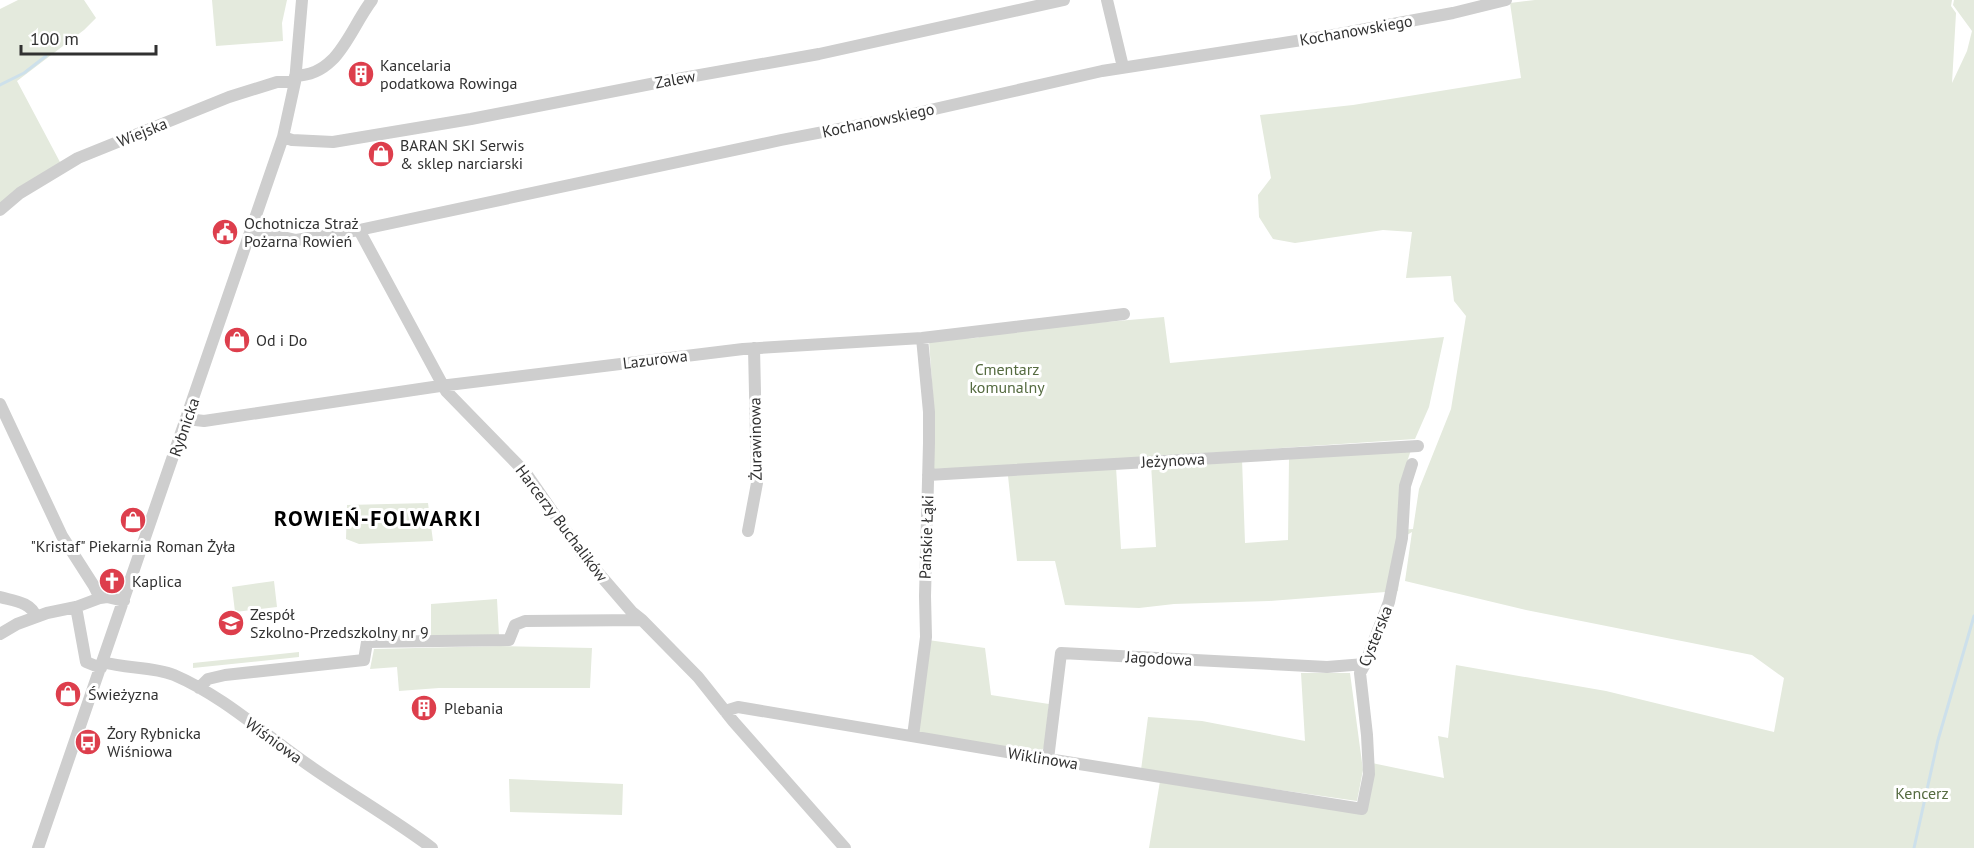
<svg xmlns="http://www.w3.org/2000/svg" width="1974" height="848" viewBox="0 0 1974 848" font-family="'PT Sans',sans-serif">
  <style>
    .green { fill: #e4eadd }
    .lines { fill: none; stroke-linecap: round; stroke-linejoin: round }
    .stream { stroke: #cde0eb; stroke-width: 3 }
    .minor { stroke: #cecece; stroke-width: 12 }
    .labels { text-anchor: middle; stroke-width: 6; stroke-linejoin: round; paint-order: stroke }
    .street-label { font-size: 16px; fill: #313131; stroke: #fff }
    .poi-label { font-size: 16px; fill: #313131; stroke: #fff; text-anchor: start }
    .park-label { font-size: 16px; fill: #556b40; stroke: #fff }
    .district-label { font-size: 22px; font-weight: bold; letter-spacing: 1.5px; fill: #000; stroke: #fff }
  </style>
  <rect width="100%" height="100%" fill="#fff"/>
  <!-- green -->
  <path class="green" d="M18,0H84L96,18L84,30L17,81L61,164L0,204V9Z
    M212,0H287L282,23L283,41L216,46Z
    M1535,0H1952L1951,6L1956,13L1952,83L1967,51L1972,31L1953,5L1954,0H1974V848H1149L1160,781L1359,811L1372,763L1444,778L1438,736L1448,738L1456,665L1606,691L1774,732L1784,678L1752,655L1526,610L1405,581L1412,532L1402,538L1398,591L1269,601L1174,604L1139,608L1065,605L1055,561H1017L1008,476L1116,467L1121,549L1156,547L1151,464L1242,459L1245,543L1288,540L1289,458L1411,450C1402,476 1397,503 1398,530L1413,529L1419,489L1451,409L1466,316L1454,301L1451,276L1406,278L1412,232L1383,230L1295,243L1273,239L1259,217L1258,195L1271,178L1260,115L1353,105L1521,78L1510,3Z
    M1164,317L1170,363L1444,337L1429,407L1415,439L1017,466L933,469L935,427L929,340C939,339 950,336 960,337C970,338 975,340 984,335L1047,327Z
    M428,503L433,541L359,544L346,539L347,505Z
    M274,581L277,607L235,612L232,587Z
    M497,599L499,636L431,640V604Z
    M928,640L985,648L991,695L1049,704L1045,746L1039,754L918,734Z
    M500,646L592,648L590,688H439L399,691L397,667L370,669L374,649Z
    M299,652V657L193,668V663Z
    M1301,673H1350L1363,770L1357,801L1141,770L1148,717L1202,721L1305,741Z
    M509,779L623,784L622,815L510,812Z"/>
  <g class="lines">
    <!-- stream -->
    <path class="stream" d="M0,85L24,73L46,56
      M1914,848L1938,740L1974,616"/>
    <!-- minor -->
    <path class="minor" d="M1107,0L1123,67
      M295,76C339,75 349,30 372,0
      M283,137L292,140L333,142L471,119L666,81L819,54L1064,0
      M0,210L20,193L78,158L229,97L277,82H295
      M253,230L296,240L359,230L781,140L886,120L1102,71L1328,36L1453,13L1506,0
      M359,230L446,391L525,472L582,554L632,612L642,620L698,677L733,721L845,848
      M0,404L62,536L94,586L100,598
      M187,419L204,421L440,386L743,349L922,338L1124,314
      M928,475L1418,446
      M748,531L757,483L754,348
      M0,597C14,601 31,602 36,617
      M76,607L86,662L101,668
      M0,634L17,624L47,613L76,607L100,598L107,597L124,601
      M103,662C126,669 152,666 174,675C223,696 264,734 307,764C348,793 392,818 432,848
      M199,688L208,679L225,675L364,660L367,642L509,640L515,625L525,621L642,620
      M725,711L738,707L1048,759L1362,809L1369,774L1367,735L1360,673L1365,664L1389,602L1402,538L1405,486L1412,464
      M913,736L926,637L925,596L929,443V412L922,338
      M1048,759L1061,653L1327,667L1365,664
      M38,848L283,137L295,82L302,0"/>
  </g>
  <!-- icons -->
  <defs>
    <symbol id="building-disc" viewBox="-11 -11 22 22"><circle r="9.5" fill="#dd3e4c" stroke="#fff"/><path d="M-4-6H4V6H1V3H-1V6H-4ZM-2.5-4.3h1.7v1.8h-1.7ZM.8-4.3h1.7v1.8H.8ZM-2.5-1h1.7V.8h-1.7ZM.8-1h1.7V.8H.8Z" fill="#fff"/></symbol>
    <symbol id="shop-disc" viewBox="-11 -11 22 22"><circle r="9.5" fill="#dd3e4c" stroke="#fff"/><path d="M-5-2.5h2.3a2.7 3.5 0 0 1 5.4 0H5L5.5 6h-11ZM-1.5-2.5h3a1.5 2.3 0 0 0-3 0Z" fill="#fff"/></symbol>
    <symbol id="civic-disc" viewBox="-11 -11 22 22"><circle r="9.5" fill="#dd3e4c" stroke="#fff"/><path d="M-.6-6.5H3V-4.5H.6V-3L4-1V1h2V6H-6V1h2V-1L-.6-3ZM-1.2 2.5V6h2.4V2.5Z" fill="#fff"/></symbol>
    <symbol id="church-disc" viewBox="-11 -11 22 22"><circle r="9.5" fill="#dd3e4c" stroke="#fff"/><path d="M-1.2-6h2.4v3.5h3.3v2.4h-3.3V6h-2.4V-.1h-3.3v-2.4h3.3Z" fill="#fff"/></symbol>
    <symbol id="school-disc" viewBox="-11 -11 22 22"><circle r="9.5" fill="#dd3e4c" stroke="#fff"/><path d="M0-5L7-2L0 1L-7-2ZM-4 1L0 2.5L4 1V4Q0 6-4 4Z" fill="#fff"/></symbol>
    <symbol id="bus-disc" viewBox="-11 -11 22 22"><circle r="9.5" fill="#dd3e4c" stroke="#fff"/><path d="M-5-6H5V4H4V6H2V4H-2V6H-4V4H-5ZM-3.5-4V0h7V-4ZM-3.5 1.2v1.5H-2V1.2ZM2 1.2v1.5H3.5V1.2Z" fill="#fff"/></symbol>
  </defs>
  <g fill-rule="evenodd">
    <use href="#building-disc" x="346" y="59" width="30" height="30"/>
    <use href="#shop-disc" x="366" y="139" width="30" height="30"/>
    <use href="#civic-disc" x="210" y="217" width="30" height="30"/>
    <use href="#shop-disc" x="222" y="325" width="30" height="30"/>
    <use href="#shop-disc" x="118" y="505" width="30" height="30"/>
    <use href="#church-disc" x="97" y="566" width="30" height="30"/>
    <use href="#school-disc" x="216" y="608" width="30" height="30"/>
    <use href="#shop-disc" x="53" y="679" width="30" height="30"/>
    <use href="#building-disc" x="409" y="693" width="30" height="30"/>
    <use href="#bus-disc" x="73" y="727" width="30" height="30"/>
  </g>
  <g class="labels">
    <!-- street labels -->
    <g class="street-label">
      <text transform="translate(1356 30) rotate(-10)" y="6">Kochanowskiego</text>
      <text transform="translate(675 79) rotate(-10)" y="6">Zalew</text>
      <text transform="translate(878 120) rotate(-12)" y="6">Kochanowskiego</text>
      <text transform="translate(142 132) rotate(-22)" y="6">Wiejska</text>
      <text transform="translate(655 359) rotate(-7)" y="6">Lazurowa</text>
      <text transform="translate(184 427) rotate(-71)" y="6">Rybnicka</text>
      <text transform="translate(755 439) rotate(-91)" y="6">Żurawinowa</text>
      <text transform="translate(1173 460) rotate(-3)" y="6">Jeżynowa</text>
      <text transform="translate(562 523) rotate(53)" y="6">Harcerzy Buchalików</text>
      <text transform="translate(926 537) rotate(-88)" y="6">Pańskie Łąki</text>
      <text transform="translate(1375 636) rotate(-68)" y="6">Cysterska</text>
      <text transform="translate(1159 658) rotate(3)" y="6">Jagodowa</text>
      <text transform="translate(274 740) rotate(36)" y="6">Wiśniowa</text>
      <text transform="translate(1043 758) rotate(9)" y="6">Wiklinowa</text>
    </g>
    <!-- poi labels -->
    <g class="poi-label">
      <text x="380" y="71">Kancelaria<tspan x="380" dy="18">podatkowa Rowinga</tspan></text>
      <text x="400" y="151">BARAN SKI Serwis<tspan x="400" dy="18">&amp; sklep narciarski</tspan></text>
      <text x="244" y="229">Ochotnicza Straż<tspan x="244" dy="18">Pożarna Rowień</tspan></text>
      <text x="256" y="346">Od i Do</text>
      <text x="133" y="552" text-anchor="middle">"Kristaf" Piekarnia Roman Żyła</text>
      <text x="132" y="587">Kaplica</text>
      <text x="250" y="620">Zespół<tspan x="250" dy="18">Szkolno-Przedszkolny nr 9</tspan></text>
      <text x="88" y="700">Świeżyzna</text>
      <text x="444" y="714">Plebania</text>
      <text x="107" y="739">Żory Rybnicka<tspan x="107" dy="18">Wiśniowa</tspan></text>
    </g>
    <!-- park labels -->
    <g class="park-label">
      <text x="1007" y="375">Cmentarz<tspan x="1007" dy="18">komunalny</tspan></text>
      <text x="1922" y="799">Kencerz</text>
    </g>
    <!-- district labels -->
    <g class="district-label">
      <text x="378" y="526">ROWIEŃ-FOLWARKI</text>
    </g>
  </g>
  <!-- scale -->
  <path d="M21 45v9h135v-9" fill="none" stroke="#313131" stroke-width="3"/>
  <text x="30" y="45" font-size="18" fill="#313131" stroke="#ffffff" stroke-width="4.5" paint-order="stroke">100 m</text>
</svg>
